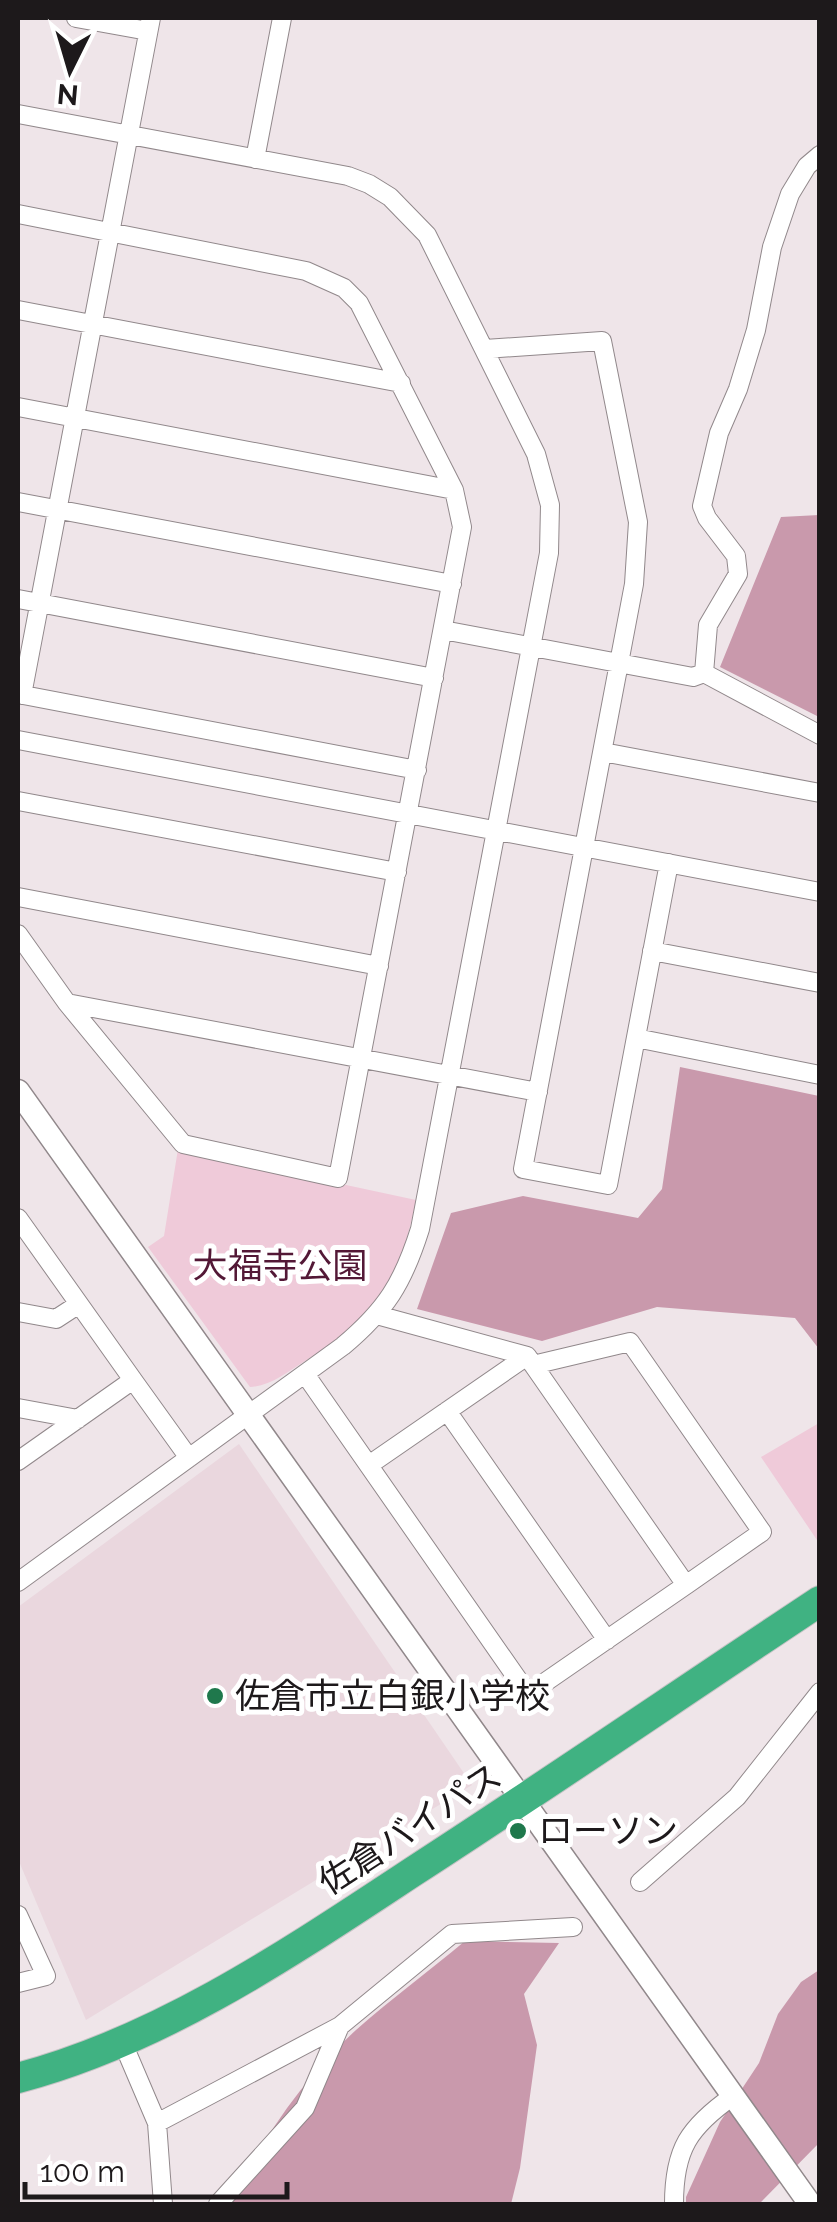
<svg xmlns="http://www.w3.org/2000/svg" width="837" height="2222" viewBox="0 0 837 2222" font-family="Raleway,'Noto Sans JP',sans-serif">
  <style>
    .built { fill: #ead7de }
    .green { fill: #efcad9 }
    .forest { fill: #c999ac }
    .lines { fill: none; stroke-linecap: round; stroke-linejoin: round }
    .minor-casing { stroke: #91888b; stroke-width: 20 }
    .tertiary-casing { stroke: #91888b; stroke-width: 25 }
    .trunk-casing { stroke: #c4c3c4; stroke-width: 32 }
    .minor { stroke: #fff; stroke-width: 18 }
    .tertiary { stroke: #fff; stroke-width: 22 }
    .trunk { stroke: #40b282; stroke-width: 30 }
    .poi-dot { fill: #1f784c; stroke: #fff; stroke-width: 4 }
    .labels { text-anchor: middle; stroke-width: 10; stroke-linejoin: round; paint-order: stroke }
    .park-label { font-size: 35px; fill: #531836; stroke: #fff }
    .poi-label { font-size: 35px; fill: #1d191b; stroke: #fff; text-anchor: start }
    .street-label { font-size: 35px; fill: #1d191b; stroke: #fff }
  </style>
  <rect width="100%" height="100%" fill="#efe5e9"/>
  <!-- built -->
  <path class="built" d="M239,1444L472,1785L86,2020L18,1859V1607Z"/>
  <!-- green -->
  <path class="green" d="M178,1149L416,1200C399,1284 377,1315 305,1361C287,1372 271,1386 250,1387L148,1247L164,1236Z
    M819,1423V1543L761,1457Z"/>
  <!-- forest -->
  <path class="forest" d="M819,515H820L819,717L720,667L781,517Z
    M680,1067L819,1096V1349L795,1318L657,1307L542,1341L417,1309L451,1213L523,1196L638,1218L662,1189Z
    M465,1941L559,1943L524,1994L537,2045L520,2168L511,2204H228C262,2141 302,2079 356,2030C391,1999 429,1971 465,1941Z
    M819,1970V2143L759,2204H686V2197L720,2122L759,2063L778,2014L801,1982Z"/>
  <g class="lines">
    <defs>
      <path id="minor" d="M76,18L148,31
        M18,114L348,176L369,184L390,197L427,235L536,454L550,505L549,553L420,1229C403,1283 386,1310 343,1346L18,1582
        M255,159L282,18
        M18,214L306,271L344,288L359,303L454,490L462,527L338,1178L183,1144L67,1003L18,934
        M18,310L401,383
        M485,349L602,341L638,522L634,584L523,1169L608,1185L669,863
        M18,407L454,490
        M18,502L452,584
        M18,599L434,678
        M443,630L693,677L704,673L708,625L738,574L736,556L707,518L702,506L719,433L738,389L756,330L772,247L790,194L807,166L820,155
        M704,673L820,735
        M18,694L417,770
        M22,695L151,18
        M18,740L820,892
        M603,752L820,793
        M18,801L397,872
        M18,897L379,966
        M652,951L820,983
        M67,1003L538,1092
        M636,1038L820,1075
        M18,1218L133,1380L18,1461
        M18,1312L56,1319L79,1304
        M533,1365L630,1342L762,1532L686,1585
        M305,1374L528,1694L686,1585L527,1356L377,1315
        M133,1380L189,1458
        M18,1408L78,1419
        M447,1411L607,1640
        M369,1465L527,1356
        M640,1882L737,1797L820,1692
        M18,1915L46,1976L18,1983
        M122,2041L157,2123L163,2204
        M157,2123L340,2026L452,1934L573,1927
        M218,2204L305,2108L340,2026
        M674,2204C674,2149 689,2127 733,2096"/>
      <path id="tertiary" d="M18,1091L810,2204"/>
      <path id="trunk" d="M18,2078C162,2040 291,1952 414,1871C550,1783 684,1691 820,1601"/>
    </defs>
    <!-- minor casing -->
    <use href="#minor" class="minor-casing"/>
    <!-- tertiary casing -->
    <use href="#tertiary" class="tertiary-casing"/>
    <!-- trunk casing -->
    <use href="#trunk" class="trunk-casing"/>
    <!-- minor -->
    <use href="#minor" class="minor"/>
    <!-- tertiary -->
    <use href="#tertiary" class="tertiary"/>
    <!-- trunk -->
    <use href="#trunk" class="trunk"/>
  </g>
  <!-- markers -->
  <g class="poi-dot">
    <circle cx="215" cy="1696" r="10"/>
    <circle cx="518" cy="1831" r="10"/>
  </g>
  <g class="labels">
    <!-- park labels -->
    <g class="park-label">
      <text x="280" y="1278">大福寺公園</text>
    </g>
    <!-- poi labels -->
    <g class="poi-label">
      <text x="235" y="1708">佐倉市立白銀小学校</text>
      <text x="538" y="1843">ローソン</text>
    </g>
    <!-- street labels -->
    <g class="street-label">
      <text transform="translate(410 1829) rotate(-33)" y="12">佐倉バイパス</text>
    </g>
  </g>
  <!-- border -->
  <rect width="837" height="2222" fill="none" stroke="#1d191b" stroke-width="40"/>
  <!-- north arrow -->
  <g transform="translate(70 70) rotate(185)" stroke="#ffffff" stroke-width="8" paint-order="stroke">
  <path d="M0-8L18 38L0 25L-18 38Z" fill="#1d191b"/>
  <text y="-15" font-size="28" font-weight="bold" text-anchor="middle" fill="#1d191b">N</text>
  </g>
  <!-- scale -->
  <path d="M25 2182v15h262v-15" fill="none" stroke="#1d191b" stroke-width="5"/>
  <text x="40" y="2182" font-size="30" fill="#1d191b" stroke="#ffffff" stroke-width="8" paint-order="stroke">100 m</text>
</svg>
